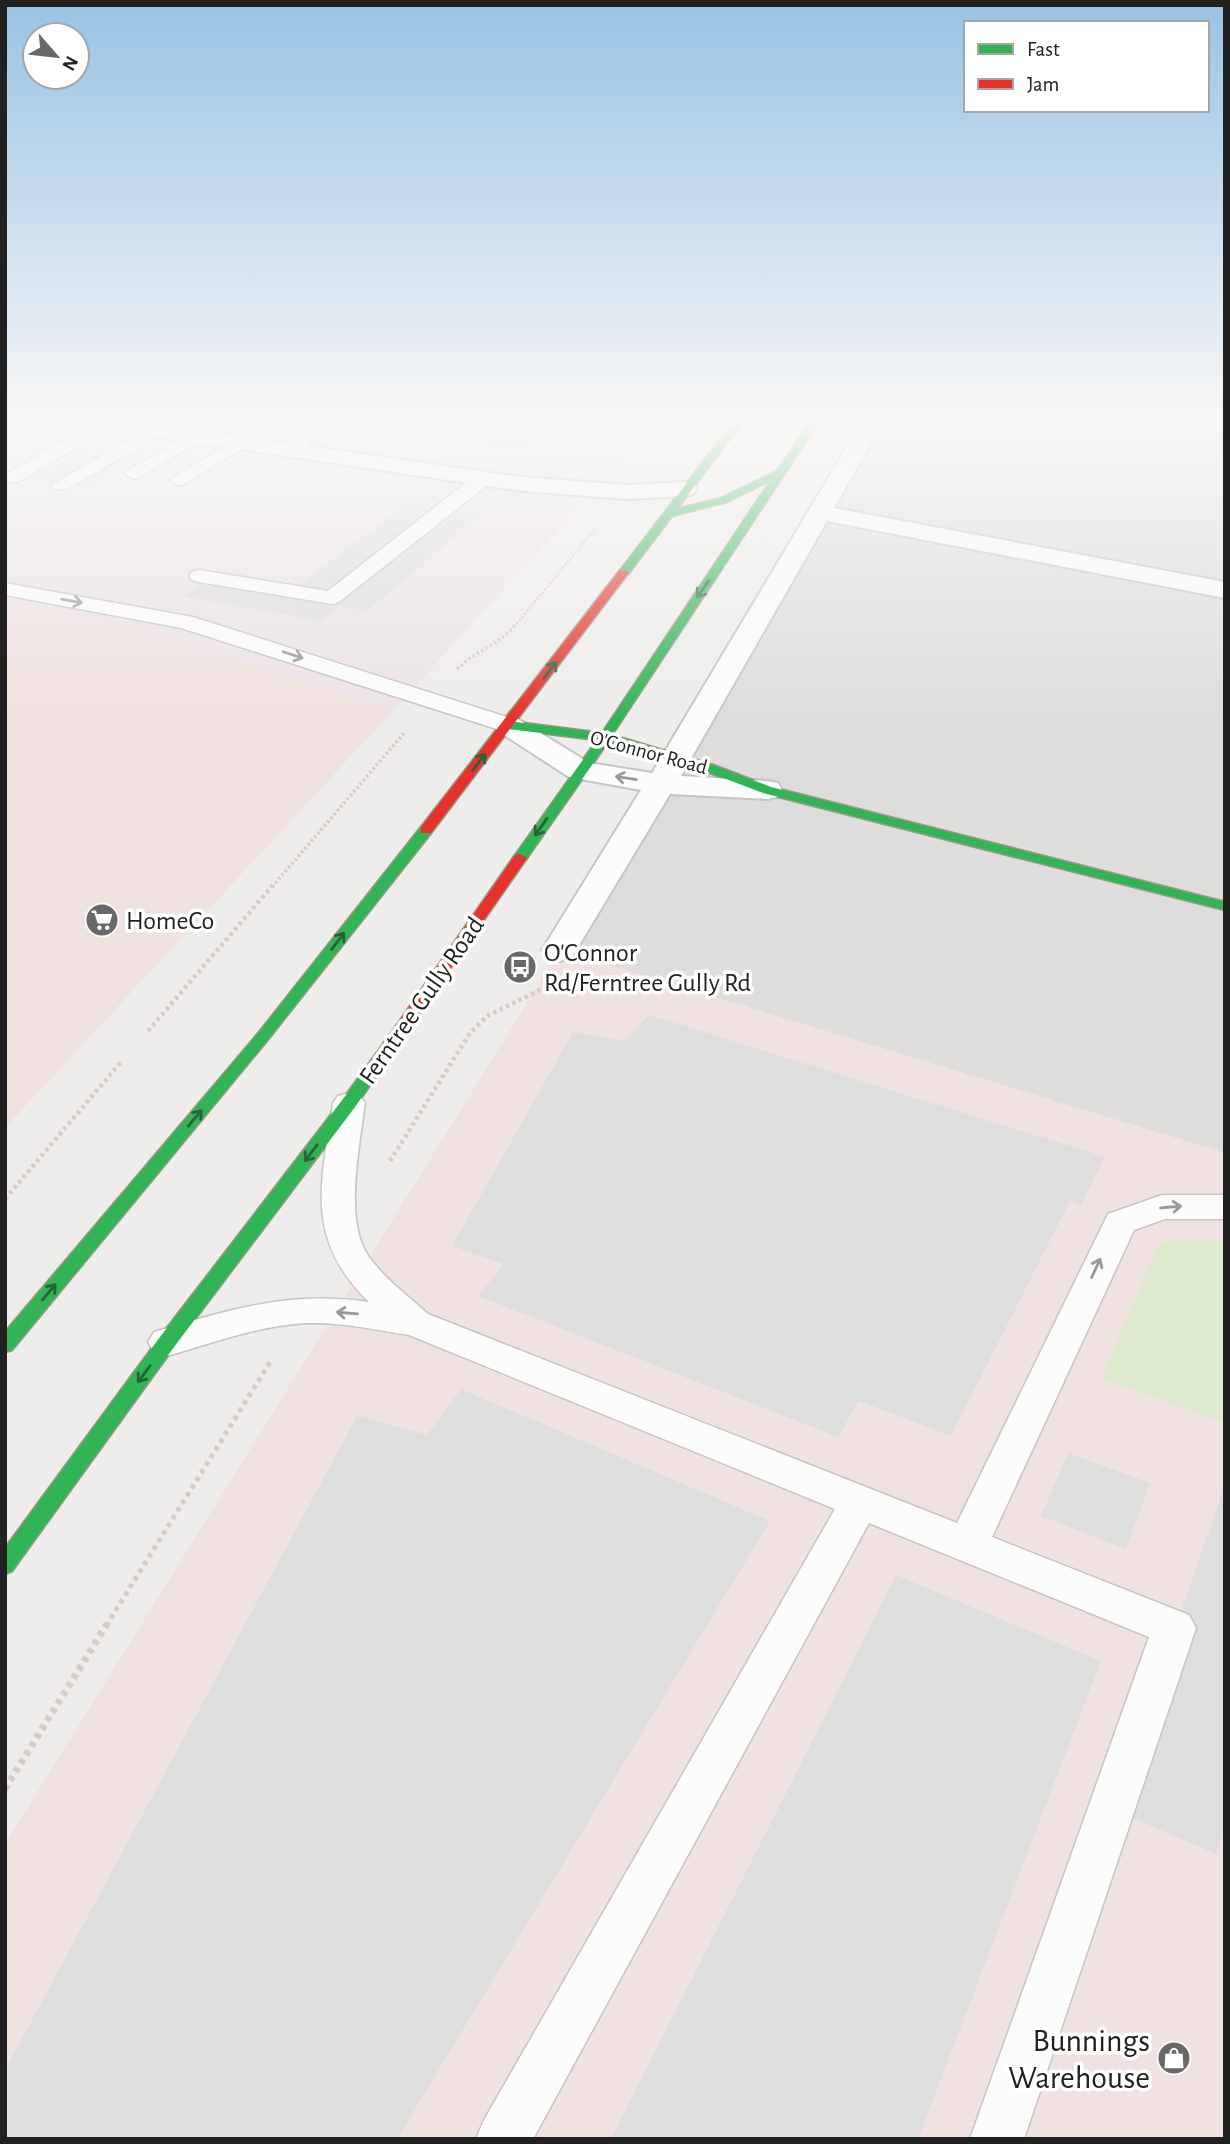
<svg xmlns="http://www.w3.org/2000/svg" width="1230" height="2144" viewBox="0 0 1230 2144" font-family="'Alegreya Sans',sans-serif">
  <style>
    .residential { fill: #dedddc }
    .commercial { fill: #f0e2e1 }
    .industrial { fill: #ece3e9 }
    .grass { fill: #ddeacc }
    .parking { fill: #dfdede }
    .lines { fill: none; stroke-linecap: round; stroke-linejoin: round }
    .lane-casing { stroke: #c6c5c4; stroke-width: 3 }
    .street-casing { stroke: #c6c5c4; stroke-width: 4 }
    .fast-casing { stroke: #989883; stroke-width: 3 }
    .jam-casing { stroke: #989883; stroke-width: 3 }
    .path-far4 { stroke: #d7cac9; stroke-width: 2.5; stroke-dasharray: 2 2; stroke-linecap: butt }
    .path-far3 { stroke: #d7cac9; stroke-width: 3.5; stroke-dasharray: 2.5 2.5; stroke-linecap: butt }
    .path-far2 { stroke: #d7cac9; stroke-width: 4.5; stroke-dasharray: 3.5 3.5; stroke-linecap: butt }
    .path-far1 { stroke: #d7cac9; stroke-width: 5; stroke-dasharray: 4.5 4.5; stroke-linecap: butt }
    .path { stroke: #d7cac9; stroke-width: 7; stroke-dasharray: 5 5; stroke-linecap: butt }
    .lane { fill: #fdfcfc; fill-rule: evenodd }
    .street { fill: #fdfcfc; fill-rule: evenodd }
    .fast { fill: #30b455; fill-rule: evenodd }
    .jam { fill: #e5322d; fill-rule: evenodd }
    .oneway { stroke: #286338 }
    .oneway2 { stroke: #9a9999 }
    .labels { text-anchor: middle; stroke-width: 7; stroke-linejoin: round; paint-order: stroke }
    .far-street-label { font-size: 21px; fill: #212121; stroke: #fff }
    .poi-label { font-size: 26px; fill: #212121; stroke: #fff; text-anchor: start }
    .street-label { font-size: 26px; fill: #212121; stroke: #fff }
    .near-poi-label { font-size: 32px; fill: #212121; stroke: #fff; text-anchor: end }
  </style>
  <rect width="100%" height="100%" fill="#efedeb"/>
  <!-- residential -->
  <path class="residential" d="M874,420H1225V1153L560,950Z"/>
  <!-- commercial -->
  <path class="commercial" d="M5,603L155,630L393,711L5,1128Z
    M560,950L1225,1153V2139H5V1844Z"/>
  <!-- industrial -->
  <path class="industrial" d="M5,420H657L393,711L155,630L5,603Z"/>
  <!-- grass -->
  <path class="grass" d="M1225,1239V1423L1101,1378L1160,1242Z"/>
  <!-- parking -->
  <path class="parking" d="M390,420H440L472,425L478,420H558L521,449L378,428Z
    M78,453L132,461L86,488L29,479Z
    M407,503L482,515L367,611L340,606L321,621L183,596L219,571L300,585Z
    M649,1015L1105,1157L1081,1205L1070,1201L951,1436L859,1401L838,1437L478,1296L504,1264L452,1246L573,1032L624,1041Z
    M461,1389L770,1521L397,2139H5V2070L357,1416L427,1435Z
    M1068,1453L1150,1483L1126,1549L1041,1516Z
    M1225,1485V1823L1216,1854L1112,1809Z
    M896,1575L1101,1661L918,2139H611Z"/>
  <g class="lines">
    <defs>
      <path id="lane" d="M101,420H113L116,424L18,482H5V474Z
        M322,420H342L295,454H283L280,450L283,446Z
        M155,426L164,431L161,435L67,489H53L51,485Z
        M194,432L200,433L203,437L200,441L140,477L133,479L124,473Z
        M238,438L247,443L244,447L185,484L178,486L169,480Z
        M483,473L492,479L490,483L339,602L332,604L199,582L192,580L189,576L192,572L199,570L328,591L476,475Z
        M5,583L193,617L516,720L520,725L516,730L508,732L500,730L181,628L5,595Z
        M349,1093L360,1096L365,1103C360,1144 343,1222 369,1257C385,1279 408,1296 428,1314L957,1523L1108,1214L1162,1195H1225V1219H1165L1134,1230L992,1537L1189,1615L1196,1628L1024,2139H970L1149,1637L869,1523L533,2139H476L484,2120L835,1509L409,1335C376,1330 342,1322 308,1323C260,1325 213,1343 167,1356L154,1352L148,1342L154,1332C227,1310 291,1290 369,1302C304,1239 321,1184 333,1103L338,1096Z"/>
      <path id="street" d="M74,420H129L521,477L628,485L686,482L694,484L697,489L694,494L686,496L628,499L521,491L84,426L77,424Z
        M863,420H884L834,508L1225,582V598L827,521L681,776L767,781L778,783L782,790L778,797L767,799L670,794L572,957L560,961L548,957L542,950L641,790L569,777L498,731L493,725L498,719L508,716L518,719L589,763L652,773Z"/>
      <path id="fast" d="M735,420H744L677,509L721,498L777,471L812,420H820L612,735L713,765L771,787L1225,902V910L763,793L705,771L608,742L525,861H515L513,858L597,740L508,729L502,725L508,721L602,733L771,480L727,502L672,516L628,574L619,572Z
        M426,826L433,830L431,833L270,1037L12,1350L5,1352V1332L260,1031L421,827Z
        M392,1037L400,1042L355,1107L174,1347L12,1571L5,1574V1548L160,1337L343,1099L387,1039Z"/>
      <path id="jam" d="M620,570L629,572L431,833H421V827Z
        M520,854L527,858L397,1045H387L384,1042L387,1039L515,855Z"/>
    </defs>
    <!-- lane casing -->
    <use href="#lane" class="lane-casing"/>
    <!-- street casing -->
    <use href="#street" class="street-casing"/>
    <!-- fast casing -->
    <use href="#fast" class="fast-casing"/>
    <!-- jam casing -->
    <use href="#jam" class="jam-casing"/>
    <!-- path-far4 -->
    <path class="path-far4" d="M514,627L595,529"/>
    <!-- path-far3 -->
    <path class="path-far3" d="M457,669C474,652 501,643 515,625
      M272,887L405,732"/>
    <!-- path-far2 -->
    <path class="path-far2" d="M148,1031L273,885
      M390,1161L470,1033L487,1016L542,989
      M5,1199L121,1062"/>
    <!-- path-far1 -->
    <path class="path-far1" d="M106,1626L272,1359"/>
    <!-- path -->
    <path class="path" d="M5,1789L107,1624"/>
    <!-- lane -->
    <use href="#lane" class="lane"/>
    <!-- street -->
    <use href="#street" class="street"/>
    <!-- fast -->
    <use href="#fast" class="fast"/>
    <!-- jam -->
    <use href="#jam" class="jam"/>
  </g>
  <!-- one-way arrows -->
  <defs><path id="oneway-shaft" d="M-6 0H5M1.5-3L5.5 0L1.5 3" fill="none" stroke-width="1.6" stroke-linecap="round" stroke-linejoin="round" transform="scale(1.75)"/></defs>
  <g class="oneway">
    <use href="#oneway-shaft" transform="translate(703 589) rotate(124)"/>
    <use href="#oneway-shaft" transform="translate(550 670) rotate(-53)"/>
    <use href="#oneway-shaft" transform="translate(479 762) rotate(-52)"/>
    <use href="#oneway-shaft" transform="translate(541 827) rotate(125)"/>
    <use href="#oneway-shaft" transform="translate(338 941) rotate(-52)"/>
    <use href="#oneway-shaft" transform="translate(195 1118) rotate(-50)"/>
    <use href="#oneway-shaft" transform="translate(311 1153) rotate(127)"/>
    <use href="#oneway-shaft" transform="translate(49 1292) rotate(-50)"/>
    <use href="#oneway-shaft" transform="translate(144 1374) rotate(126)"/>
  </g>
  <g class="oneway2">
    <use href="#oneway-shaft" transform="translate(72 601) rotate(10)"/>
    <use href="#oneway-shaft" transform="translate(293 655) rotate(18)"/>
    <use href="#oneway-shaft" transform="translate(626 778) rotate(-171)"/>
    <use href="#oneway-shaft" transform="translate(1171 1207) rotate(-5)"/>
    <use href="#oneway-shaft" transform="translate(1096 1268) rotate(-65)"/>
    <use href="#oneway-shaft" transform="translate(347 1313) rotate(-175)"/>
  </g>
  <!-- sky -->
  <linearGradient id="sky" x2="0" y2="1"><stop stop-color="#98c3e5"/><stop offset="0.58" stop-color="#f8f7f6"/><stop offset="1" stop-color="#f8f7f6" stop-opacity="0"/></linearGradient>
  <rect width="1230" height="720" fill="url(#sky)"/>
  <!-- icons -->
  <defs>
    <symbol id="supermarket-disc" viewBox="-11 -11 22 22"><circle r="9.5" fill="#696868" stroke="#fff"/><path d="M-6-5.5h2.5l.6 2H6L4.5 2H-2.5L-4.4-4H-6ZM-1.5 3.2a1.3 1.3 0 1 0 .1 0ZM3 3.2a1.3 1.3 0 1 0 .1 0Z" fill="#fff"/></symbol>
    <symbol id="bus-disc" viewBox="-11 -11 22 22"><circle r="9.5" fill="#696868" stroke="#fff"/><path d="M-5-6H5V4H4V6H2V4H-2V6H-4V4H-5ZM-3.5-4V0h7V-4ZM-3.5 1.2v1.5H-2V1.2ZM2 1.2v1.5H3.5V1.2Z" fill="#fff"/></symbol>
    <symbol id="shop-disc" viewBox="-11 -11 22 22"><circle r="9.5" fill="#696868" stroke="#fff"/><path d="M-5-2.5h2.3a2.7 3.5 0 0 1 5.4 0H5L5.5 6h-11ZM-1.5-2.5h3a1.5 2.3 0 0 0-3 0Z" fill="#fff"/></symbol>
  </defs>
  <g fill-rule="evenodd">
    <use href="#supermarket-disc" x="83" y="901" width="38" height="38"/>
    <use href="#bus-disc" x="501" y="948" width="38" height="38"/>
    <use href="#shop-disc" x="1155" y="2039" width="38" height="38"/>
  </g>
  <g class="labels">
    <!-- far-street labels -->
    <g class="far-street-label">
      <text transform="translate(649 752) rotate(15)" y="7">O'Connor Road</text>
    </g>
    <!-- poi labels -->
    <g class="poi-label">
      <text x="126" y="929">HomeCo</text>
      <text x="544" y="961">O'Connor<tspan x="544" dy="30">Rd/Ferntree Gully Rd</tspan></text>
    </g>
    <!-- street labels -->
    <g class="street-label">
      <text transform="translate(421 1000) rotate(-55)" y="9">Ferntree Gully Road</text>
    </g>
    <!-- near-poi labels -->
    <g class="near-poi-label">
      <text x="1150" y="2051">Bunnings<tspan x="1150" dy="37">Warehouse</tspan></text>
    </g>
  </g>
  <!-- border -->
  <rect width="1230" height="2144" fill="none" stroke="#212121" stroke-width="14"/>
  <!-- legend -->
  <rect x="964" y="21" width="245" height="91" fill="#ffffff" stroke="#a6a6a6" stroke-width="2"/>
  <rect x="978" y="44" width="35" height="10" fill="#30b455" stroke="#a6a6a6" stroke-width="2"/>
  <text x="1027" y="56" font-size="21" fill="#212121">Fast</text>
  <rect x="978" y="79" width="35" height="10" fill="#e5322d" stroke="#a6a6a6" stroke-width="2"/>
  <text x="1027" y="91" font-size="21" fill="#212121">Jam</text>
  <!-- north arrow -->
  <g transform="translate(56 56) rotate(118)"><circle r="33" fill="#ffffff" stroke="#a6a6a6" stroke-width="2"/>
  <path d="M0-5L12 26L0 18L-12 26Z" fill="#696868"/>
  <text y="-10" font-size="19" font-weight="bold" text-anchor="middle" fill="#212121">N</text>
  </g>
</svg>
